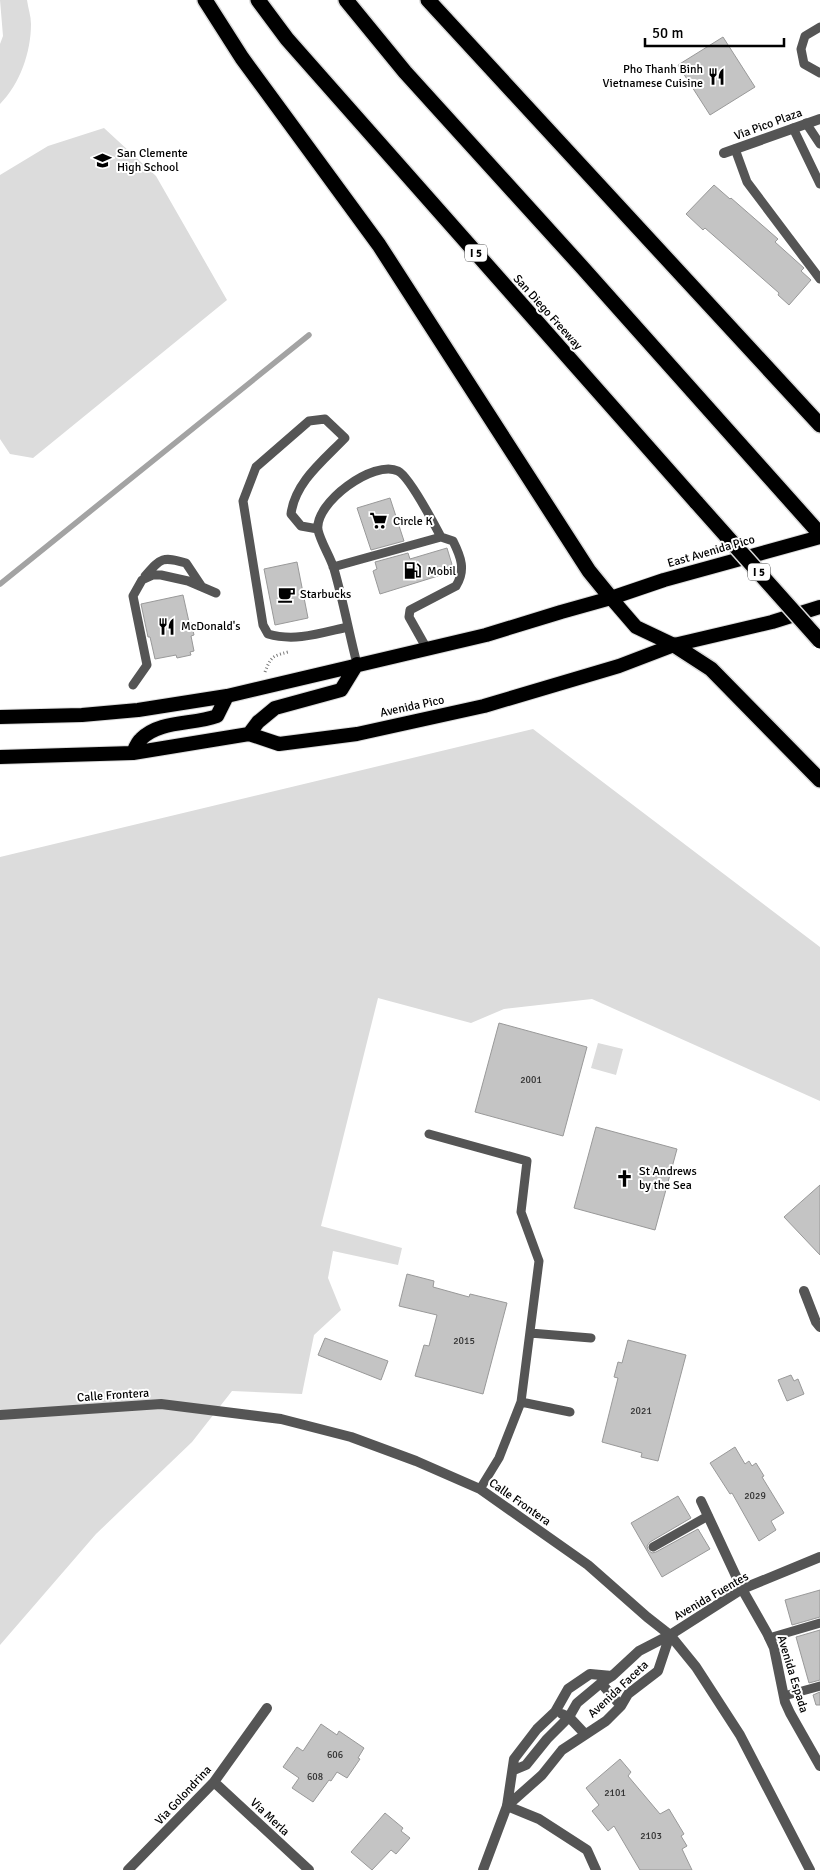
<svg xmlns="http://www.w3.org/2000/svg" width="820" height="1870" viewBox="0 0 820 1870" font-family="Signika,sans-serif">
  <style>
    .green { fill: #dcdcdc }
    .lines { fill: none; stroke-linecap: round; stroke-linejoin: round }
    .stream { stroke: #a3a3a3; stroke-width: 5.5 }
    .building { fill: #c4c4c4; stroke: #999 }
    .trunk-casing { stroke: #dbdbdb; stroke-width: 16 }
    .motorway-casing { stroke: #dbdbdb; stroke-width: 18 }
    .path { stroke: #777; stroke-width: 3; stroke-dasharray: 1 2.5; stroke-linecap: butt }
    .service { stroke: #555; stroke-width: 9 }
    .minor { stroke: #555; stroke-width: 10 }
    .tertiary { stroke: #555; stroke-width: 10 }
    .trunk { stroke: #000; stroke-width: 14 }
    .motorway { stroke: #000; stroke-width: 15 }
    .motorway-bridge-casing { stroke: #dbdbdb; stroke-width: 18; stroke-linecap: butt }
    .motorway-bridge { stroke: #000; stroke-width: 15 }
    .labels { text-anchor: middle; stroke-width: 4; stroke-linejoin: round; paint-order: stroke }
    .number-label { font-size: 10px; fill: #313131 }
    .shield { fill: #fff; stroke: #4c4c4c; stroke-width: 1 }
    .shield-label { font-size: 11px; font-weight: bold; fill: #000 }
    .poi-label { font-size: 12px; fill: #000; stroke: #fff; text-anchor: start }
    .street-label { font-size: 12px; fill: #000; stroke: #fff }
  </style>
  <rect width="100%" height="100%" fill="#fff"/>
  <!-- green -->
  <path class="green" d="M0,0H27C28,8 31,16 31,24C31,52 20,84 0,104V44L3,36Z
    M104,128L156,176L227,300L33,458L10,454L0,439V175L48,146Z
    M533,729L820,947V1101L592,999L504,1009L471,1023L378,998L321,1226L402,1248L398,1265L333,1251L328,1278L341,1310L314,1335L302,1394L232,1391L192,1442L96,1534L0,1645V857Z
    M598,1043L623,1049L616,1075L591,1068Z"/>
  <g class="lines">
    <!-- stream -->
    <path class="stream" d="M0,584L309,335"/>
  </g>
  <!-- building -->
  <path class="building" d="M723,37L755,87L710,115L678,65Z
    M714,185L730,199L731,198L778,239L775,242L804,268L801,271L811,280L789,305L778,295L779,293L705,228L703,230L686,214Z
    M390,498L404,541L371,550L357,508Z
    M447,548L454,571L380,594L373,571L377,569L375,562L408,553L410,559Z
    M297,562L308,618L275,625L264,569Z
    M183,595L189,622H191L194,635L191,636L194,651L190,652L191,655L177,658L176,655L155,659L150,637H148L141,604Z
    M499,1023L587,1047L563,1136L475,1112Z
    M596,1127L677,1149L655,1230L574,1208Z
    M820,1185V1255L784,1217Z
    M407,1274L434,1281L433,1287L469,1297L470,1294L507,1303L483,1394L415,1376L424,1345L429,1346L437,1315L399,1306Z
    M325,1338L388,1361L381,1380L318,1355Z
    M628,1340L686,1355L658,1461L641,1457L642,1453L602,1442L618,1378L614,1377L618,1362L622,1363Z
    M791,1375L794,1381L798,1379L804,1394L787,1401L778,1380Z
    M735,1447L745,1464L749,1461L752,1466L756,1463L764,1476L762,1477L784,1513L771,1521L776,1530L759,1541L732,1493L730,1494L710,1463Z
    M678,1496L691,1518L650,1542L647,1546L648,1550L652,1553L656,1552L698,1529L710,1549L662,1577L631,1523Z
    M820,1590V1617L792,1625L785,1600Z
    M820,1630V1680L809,1683L796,1637Z
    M820,1692V1705H816L813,1695Z
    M321,1724L337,1735L339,1731L364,1748L358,1758L360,1759L347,1778L337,1772L331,1781L329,1780L313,1802L292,1788L299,1778L283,1767L297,1747L303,1751Z
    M620,1759L631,1772L628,1776L660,1814L669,1809L684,1834L681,1836L687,1846L682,1849L692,1870H640L614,1826L608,1831L592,1811L599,1805L586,1788Z
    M385,1813L403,1828L401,1831L410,1838L396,1854L391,1850L372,1870L351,1852Z"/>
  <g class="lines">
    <defs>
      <path id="trunk" d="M611,598L636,627L674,645
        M0,717L82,715L138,710L227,696L486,635L561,612L611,598L664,580L820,537
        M249,734L258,722L275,708L341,690L357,664
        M133,753C135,748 137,742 141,739C160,720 192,725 217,716L227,696
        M0,757L133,753L249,734L279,744L357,734L484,706L619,666L674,645L772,622L820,607"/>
      <path id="motorway" d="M205,0L242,58L379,245L589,571L611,598
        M258,0L287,39L697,503
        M346,0L405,72L581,266L820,534
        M428,0L820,425
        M674,645L711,669L820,780"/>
    </defs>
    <!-- trunk casing -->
    <use href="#trunk" class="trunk-casing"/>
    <!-- motorway casing -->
    <use href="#motorway" class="motorway-casing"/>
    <!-- path -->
    <path class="path" d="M265,672C271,656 273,656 288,652"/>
    <!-- service -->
    <path class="service" d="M820,27L805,36L801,49L804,64L820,73
      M806,123L820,144
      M793,128L820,184
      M735,149L747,182L820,279
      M318,529L301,526L291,514C295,482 324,460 345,438L325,419L309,421L256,467L243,501L263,625L268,634C295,642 321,633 348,627
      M333,567L441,537L453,541C461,557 466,570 456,586L410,610L409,617L427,649
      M145,576C161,558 162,556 186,563L202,587
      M357,664C349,633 343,600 334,569C330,556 321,543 318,530C314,503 374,459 398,471C410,477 434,524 441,537
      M133,685L147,665L133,596L142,580L153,575H161L188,581L216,593
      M429,1134L527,1161L521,1212L539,1261L521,1402L499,1458L480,1489
      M530,1333L591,1338
      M521,1402L570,1412
      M653,1547L708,1516
      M769,1638L820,1623
      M784,1696L820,1686"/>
    <!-- minor -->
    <path class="minor" d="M724,153L820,119
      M804,1291L816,1322L820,1327
      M701,1501L742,1589L767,1633L774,1648L785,1702L790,1713L820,1766
      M670,1635L742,1589L820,1557
      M214,1782L309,1870
      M507,1806L539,1819L587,1850L596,1870
      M128,1870L214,1782L267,1708"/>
    <!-- tertiary -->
    <path class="tertiary" d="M0,1415L161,1404L281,1419L351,1437L416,1461L480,1489L588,1565L647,1617L670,1635L696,1667L740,1735L810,1870
      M601,1683L621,1706
      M562,1714L569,1717L585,1734
      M514,1770L526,1765L547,1739L569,1717L577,1703L601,1683L612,1676L639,1651L670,1635
      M507,1806L514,1759L537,1729L555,1712L568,1689L590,1674L612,1676
      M483,1870L507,1806L542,1775L562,1750L606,1721L621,1706L628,1694L658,1671L670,1635"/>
    <!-- trunk -->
    <use href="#trunk" class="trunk"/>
    <!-- motorway -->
    <use href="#motorway" class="motorway"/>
    <defs>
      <path id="motorway-bridge" d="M697,503L820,641"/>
    </defs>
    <!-- motorway-bridge casing -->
    <use href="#motorway-bridge" class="motorway-bridge-casing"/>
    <!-- motorway-bridge -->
    <use href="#motorway-bridge" class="motorway-bridge"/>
  </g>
  <!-- icons -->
  <defs>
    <symbol id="restaurant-bare" viewBox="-9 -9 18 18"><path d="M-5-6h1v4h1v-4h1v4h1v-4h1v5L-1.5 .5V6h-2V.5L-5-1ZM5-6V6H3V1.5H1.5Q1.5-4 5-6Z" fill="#000" stroke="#fff" stroke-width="2.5" paint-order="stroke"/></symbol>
    <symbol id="school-bare" viewBox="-9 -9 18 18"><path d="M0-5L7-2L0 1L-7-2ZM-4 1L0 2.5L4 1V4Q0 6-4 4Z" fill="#000" stroke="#fff" stroke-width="2.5" paint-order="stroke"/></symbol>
    <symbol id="supermarket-bare" viewBox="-9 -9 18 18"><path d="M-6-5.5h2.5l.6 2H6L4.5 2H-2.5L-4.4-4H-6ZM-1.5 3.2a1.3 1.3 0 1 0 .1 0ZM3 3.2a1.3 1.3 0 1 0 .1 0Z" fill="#000" stroke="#fff" stroke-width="2.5" paint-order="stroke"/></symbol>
    <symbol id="fuel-bare" viewBox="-9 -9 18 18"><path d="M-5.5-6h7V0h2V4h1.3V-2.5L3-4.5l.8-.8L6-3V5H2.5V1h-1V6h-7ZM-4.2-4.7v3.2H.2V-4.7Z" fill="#000" stroke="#fff" stroke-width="2.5" paint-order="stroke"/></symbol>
    <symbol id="cafe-bare" viewBox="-9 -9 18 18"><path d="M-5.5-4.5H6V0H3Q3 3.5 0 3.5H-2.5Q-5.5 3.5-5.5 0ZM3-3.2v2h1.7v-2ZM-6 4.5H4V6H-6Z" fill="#000" stroke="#fff" stroke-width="2.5" paint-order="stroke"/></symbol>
    <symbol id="church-bare" viewBox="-9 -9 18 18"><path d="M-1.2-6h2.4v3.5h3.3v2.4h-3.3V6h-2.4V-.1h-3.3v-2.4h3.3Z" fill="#000" stroke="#fff" stroke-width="2.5" paint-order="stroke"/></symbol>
  </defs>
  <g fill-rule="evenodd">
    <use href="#restaurant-bare" x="704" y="64" width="25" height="25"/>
    <use href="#school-bare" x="90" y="148" width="25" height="25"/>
    <use href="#supermarket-bare" x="366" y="508" width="25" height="25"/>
    <use href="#fuel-bare" x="400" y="558" width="25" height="25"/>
    <use href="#cafe-bare" x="274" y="582" width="25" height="25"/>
    <use href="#restaurant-bare" x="154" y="614" width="25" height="25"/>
    <use href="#church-bare" x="612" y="1166" width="25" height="25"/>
  </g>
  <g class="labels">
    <!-- number labels -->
    <g class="number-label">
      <text x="531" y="1083">2001</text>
      <text x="464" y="1344">2015</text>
      <text x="641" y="1414">2021</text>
      <text x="755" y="1499">2029</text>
      <text x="335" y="1758">606</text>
      <text x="315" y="1780">608</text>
      <text x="615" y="1796">2101</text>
      <text x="651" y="1839">2103</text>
    </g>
    <!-- shield labels -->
    <g class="shield">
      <rect x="465" y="244.5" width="22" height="17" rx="4"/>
      <rect x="748" y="563.5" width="22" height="17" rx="4"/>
    </g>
    <g class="shield-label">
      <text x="476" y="257">I 5</text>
      <text x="759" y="576">I 5</text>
    </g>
    <!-- poi labels -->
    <g class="poi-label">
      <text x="703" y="73" text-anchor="end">Pho Thanh Binh<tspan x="703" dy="14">Vietnamese Cuisine</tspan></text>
      <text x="117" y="157">San Clemente<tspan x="117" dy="14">High School</tspan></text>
      <text x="393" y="525">Circle K</text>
      <text x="427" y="575">Mobil</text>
      <text x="300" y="598">Starbucks</text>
      <text x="181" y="630">McDonald's</text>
      <text x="639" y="1175">St Andrews<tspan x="639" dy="14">by the Sea</tspan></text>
    </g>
    <!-- street labels -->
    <g class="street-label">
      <text transform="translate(768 124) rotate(-20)" y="4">Via Pico Plaza</text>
      <text transform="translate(548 312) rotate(48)" y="4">San Diego Freeway</text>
      <text transform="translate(711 551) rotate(-16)" y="4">East Avenida Pico</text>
      <text transform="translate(412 706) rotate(-12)" y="4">Avenida Pico</text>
      <text transform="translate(113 1395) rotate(-4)" y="4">Calle Frontera</text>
      <text transform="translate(520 1502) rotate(35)" y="4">Calle Frontera</text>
      <text transform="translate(711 1596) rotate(-30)" y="4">Avenida Fuentes</text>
      <text transform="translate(793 1674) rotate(73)" y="4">Avenida Espada</text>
      <text transform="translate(618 1689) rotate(-43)" y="4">Avenida Faceta</text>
      <text transform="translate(183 1795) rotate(-47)" y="4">Via Golondrina</text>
      <text transform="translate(270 1817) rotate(43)" y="4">Via Merla</text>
    </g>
  </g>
  <!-- scale -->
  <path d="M645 38v8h139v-8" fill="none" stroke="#000000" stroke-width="2.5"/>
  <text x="652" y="38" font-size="15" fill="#000000" stroke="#ffffff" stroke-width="4" paint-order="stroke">50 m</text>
</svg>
